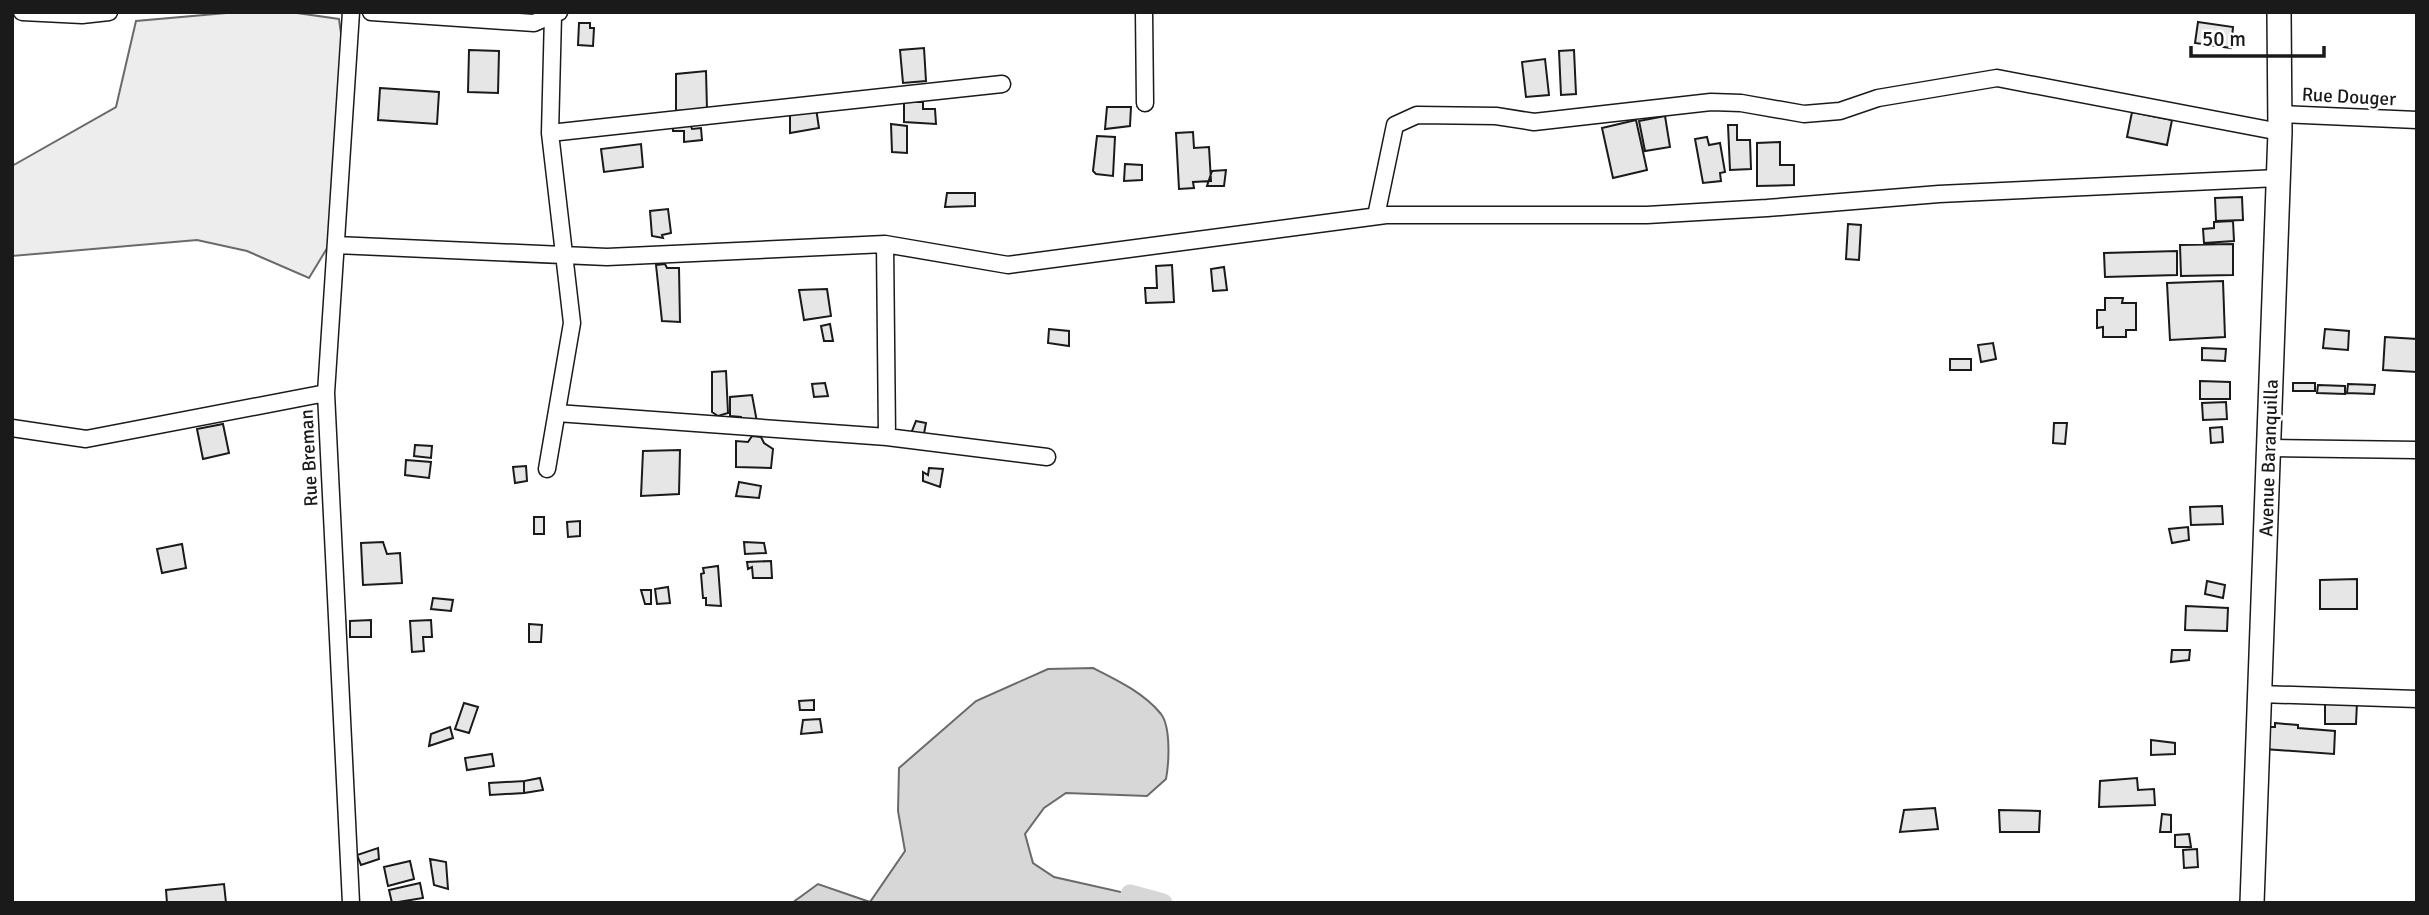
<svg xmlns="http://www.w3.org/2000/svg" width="2429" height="915" viewBox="0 0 2429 915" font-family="Signika,sans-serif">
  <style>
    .built { fill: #ededed; stroke: #6a6a6a; stroke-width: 2 }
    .water { fill: #d7d7d7; stroke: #6a6a6a; stroke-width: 2 }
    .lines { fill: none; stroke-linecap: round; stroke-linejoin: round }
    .canal { stroke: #d7d7d7; stroke-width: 19 }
    .building { fill: #e6e6e6; stroke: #1a1a1a; stroke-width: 2 }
    .minor-casing { stroke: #1a1a1a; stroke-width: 19 }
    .secondary-casing { stroke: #1a1a1a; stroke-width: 26 }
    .minor { stroke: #fff; stroke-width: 16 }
    .secondary { stroke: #fff; stroke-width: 23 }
    .labels { text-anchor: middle; stroke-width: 5; stroke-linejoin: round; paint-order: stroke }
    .street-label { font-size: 19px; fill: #1a1a1a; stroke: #fff }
  </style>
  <rect width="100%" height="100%" fill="#fff"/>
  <!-- built -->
  <path class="built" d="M238,12H290L339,19L344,55L329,245L309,278L247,251L197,240L12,256V166L116,107L136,21Z"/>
  <!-- water -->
  <path class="water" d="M1093,668C1117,680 1144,693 1161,714C1171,727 1169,763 1166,779L1147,796L1066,793L1044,808L1025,834L1033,863L1054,877L1130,894L1133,903H792L818,884L870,902L905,851L898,811L899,768L976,701L1048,669Z"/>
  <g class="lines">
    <!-- canal -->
    <path class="canal" d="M1130,894L1163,903"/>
  </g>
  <!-- building -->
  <path class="building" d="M2198,22L2233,27L2231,48L2195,43Z
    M579,23H590V28H594L593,46L578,45Z
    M924,48L926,81L903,83L900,50Z
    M469,50L499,51L498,93L468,92Z
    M1574,50L1576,94L1561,95L1559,51Z
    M1545,59L1549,95L1526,97L1522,62Z
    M706,71L707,109L676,111V74Z
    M380,88L439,92L437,124L378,120Z
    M914,98L915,102H923V109H935L936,124L904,122V99Z
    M1107,107H1131L1130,126L1105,129Z
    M816,108L819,128L790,133V111Z
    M2132,112L2172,120L2167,145L2127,137Z
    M1665,116L1670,147L1645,151L1639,121Z
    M673,120H689L692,129L701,128L702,140L684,142V131H673Z
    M1636,120L1647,170L1613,178L1602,128Z
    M891,124L907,126V153L892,152Z
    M1728,125H1737V140H1750L1751,169L1730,170Z
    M1193,132L1194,148L1209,147L1211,181L1193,182L1194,188L1179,189L1176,133Z
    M1097,136L1115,137L1113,176L1096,174L1093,171Z
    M1707,137L1709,145L1720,143L1725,172L1720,173L1721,181L1703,183L1695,139Z
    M1780,142V165H1794V185L1757,186V143Z
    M641,144L643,167L604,172L601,149Z
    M1125,164L1142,165V180L1124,181Z
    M1226,170L1224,186H1207L1212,171Z
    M947,193H975V206L945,207Z
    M2242,197L2243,220L2216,221L2215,198Z
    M668,209L671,233L662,235L663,238L652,236L650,211Z
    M2233,221L2234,241L2204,243L2203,229L2214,228V222Z
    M1848,224L1861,225L1859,260L1846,259Z
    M2233,244V275L2181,276L2180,245Z
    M2177,251V275L2105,277L2104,253Z
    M665,264L667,268H679L680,322L662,321L656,265Z
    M1172,265L1174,302L1146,303L1145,288H1157L1156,266Z
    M1224,267L1227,290L1213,291L1211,269Z
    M2223,281L2225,337L2170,340L2167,283Z
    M827,289L831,316L804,320L799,290Z
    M2105,298H2123L2122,303H2136V330H2126V337H2103V327L2097,328V310H2105Z
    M830,324L833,341H824L821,326Z
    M1049,329L1069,331V346L1048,343Z
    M2325,329L2349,331L2348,350L2323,348Z
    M2385,337L2417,339V372L2383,370Z
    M1993,343L1996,359L1981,362L1978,345Z
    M2202,348L2226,349L2225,361L2202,360Z
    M1950,359H1971V370H1950Z
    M726,371L728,413L718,416L712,412V372Z
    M2200,381L2230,382V399H2200Z
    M825,383L828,396L814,397L812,384Z
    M2293,383H2315V391H2293Z
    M2348,384L2375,385L2374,394L2347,393Z
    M2318,385L2345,386V394L2317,393Z
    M752,395L757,422L745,424L741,417L730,416V397Z
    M2226,402L2227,419L2203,420L2202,403Z
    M916,421L926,423L923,439L910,436Z
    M2054,423H2067L2065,444L2053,443Z
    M223,424L229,453L203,459L197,429Z
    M2222,427L2223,442L2211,443L2210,428Z
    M752,436L761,437L764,443L773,449L771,468L736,467V441L748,442Z
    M415,445L432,446L431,458L414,456Z
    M680,450L679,494L641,496L643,451Z
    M406,460L431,462L429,478L405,475Z
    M526,466L527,481L515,483L513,467Z
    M929,468L943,469L940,487L923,481V472L928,475Z
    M739,482L761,486L759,498L736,496Z
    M2222,506L2223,524L2191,525L2190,507Z
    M534,517H544V534H534Z
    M580,521V536L568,537L567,522Z
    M2188,527L2189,540L2172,543L2169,529Z
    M383,542L387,554L400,553L402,583L363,585L361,543Z
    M744,542L764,543L766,553L745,554Z
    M182,544L186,568L162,573L157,549Z
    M771,561L772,578H753L752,567L748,569L747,562Z
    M718,566L721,606L706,605V598H703L701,574L704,573L703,568Z
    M2357,579V609H2320V580Z
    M2207,581L2225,585L2223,598L2205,594Z
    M668,587L670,603L657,604L655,589Z
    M641,590H651V604H645Z
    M433,598L453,600L451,611L431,609Z
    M2186,606L2228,608L2227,631L2185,630Z
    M371,620V637H350V621Z
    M431,620L432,637H423L424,651L412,652L410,621Z
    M529,624L542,625L541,642H529Z
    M2172,650H2190L2189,660L2171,662Z
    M814,700V710H800L799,701Z
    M2325,701L2357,702L2356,724H2325Z
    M464,703L478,707L469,733L455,729Z
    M820,719L822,732L801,734L803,720Z
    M2275,723L2298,725V728L2335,731L2334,754L2264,749L2266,727H2275Z
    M450,727L453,738L429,746L431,734Z
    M2151,740L2175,743V754L2151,755Z
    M492,754L494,766L467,770L465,758Z
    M540,778L543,790L524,793V781Z
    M2137,778L2138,790L2154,789L2155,805L2099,807L2100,781Z
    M524,781V793L490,795L489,783Z
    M1935,808L1938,829L1900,832L1904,810Z
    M1999,810L2040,811L2039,832H2000Z
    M2162,814L2171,815V832H2160Z
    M2189,834L2191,847H2175V835Z
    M378,848L379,859L361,865L357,855Z
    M2197,849L2198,867L2184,868L2183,850Z
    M430,859L446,862L448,889L434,885Z
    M410,861L414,879L388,886L384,867Z
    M420,883L423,898L392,903L389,890Z
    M224,884L226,903H167L166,890Z"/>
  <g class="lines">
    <defs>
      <path id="minor" d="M22,12L82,15L109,12
        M371,12L534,23L559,12
        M1144,12L1145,103
        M2280,114L2417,120
        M550,133L1002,84
        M1376,216L1395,125L1417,115L1496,116L1534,122L1711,102L1741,103L1804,114L1840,111L1878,98L1997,78L2280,132
        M885,244L887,437
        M336,245L607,257L885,244L1008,265L1386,215H1647L1767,208L1939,194L2278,178
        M557,413L887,437L1047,457
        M12,428L86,439L326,393
        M2268,448L2417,450
        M547,469L572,323L550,133L553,15
        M2259,694L2417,699
        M351,903L326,393L351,12"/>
      <path id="secondary" d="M2252,903L2280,132L2279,12"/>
    </defs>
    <!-- minor casing -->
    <use href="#minor" class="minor-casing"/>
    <!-- secondary casing -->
    <use href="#secondary" class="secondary-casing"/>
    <!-- minor -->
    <use href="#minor" class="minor"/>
    <!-- secondary -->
    <use href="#secondary" class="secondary"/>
  </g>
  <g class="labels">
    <!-- street labels -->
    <g class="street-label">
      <text transform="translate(2349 96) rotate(3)" y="7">Rue Douger</text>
      <text transform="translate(308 458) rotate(-93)" y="7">Rue Breman</text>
      <text transform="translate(2268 458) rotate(-88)" y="7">Avenue Baranquilla</text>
    </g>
  </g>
  <!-- border -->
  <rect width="2429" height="915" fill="none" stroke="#1a1a1a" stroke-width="28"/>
  <!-- scale -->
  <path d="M2191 46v10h133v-10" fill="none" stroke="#1a1a1a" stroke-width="3.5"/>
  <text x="2202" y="46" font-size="21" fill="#1a1a1a" stroke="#ffffff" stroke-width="5" paint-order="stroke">50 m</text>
</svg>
